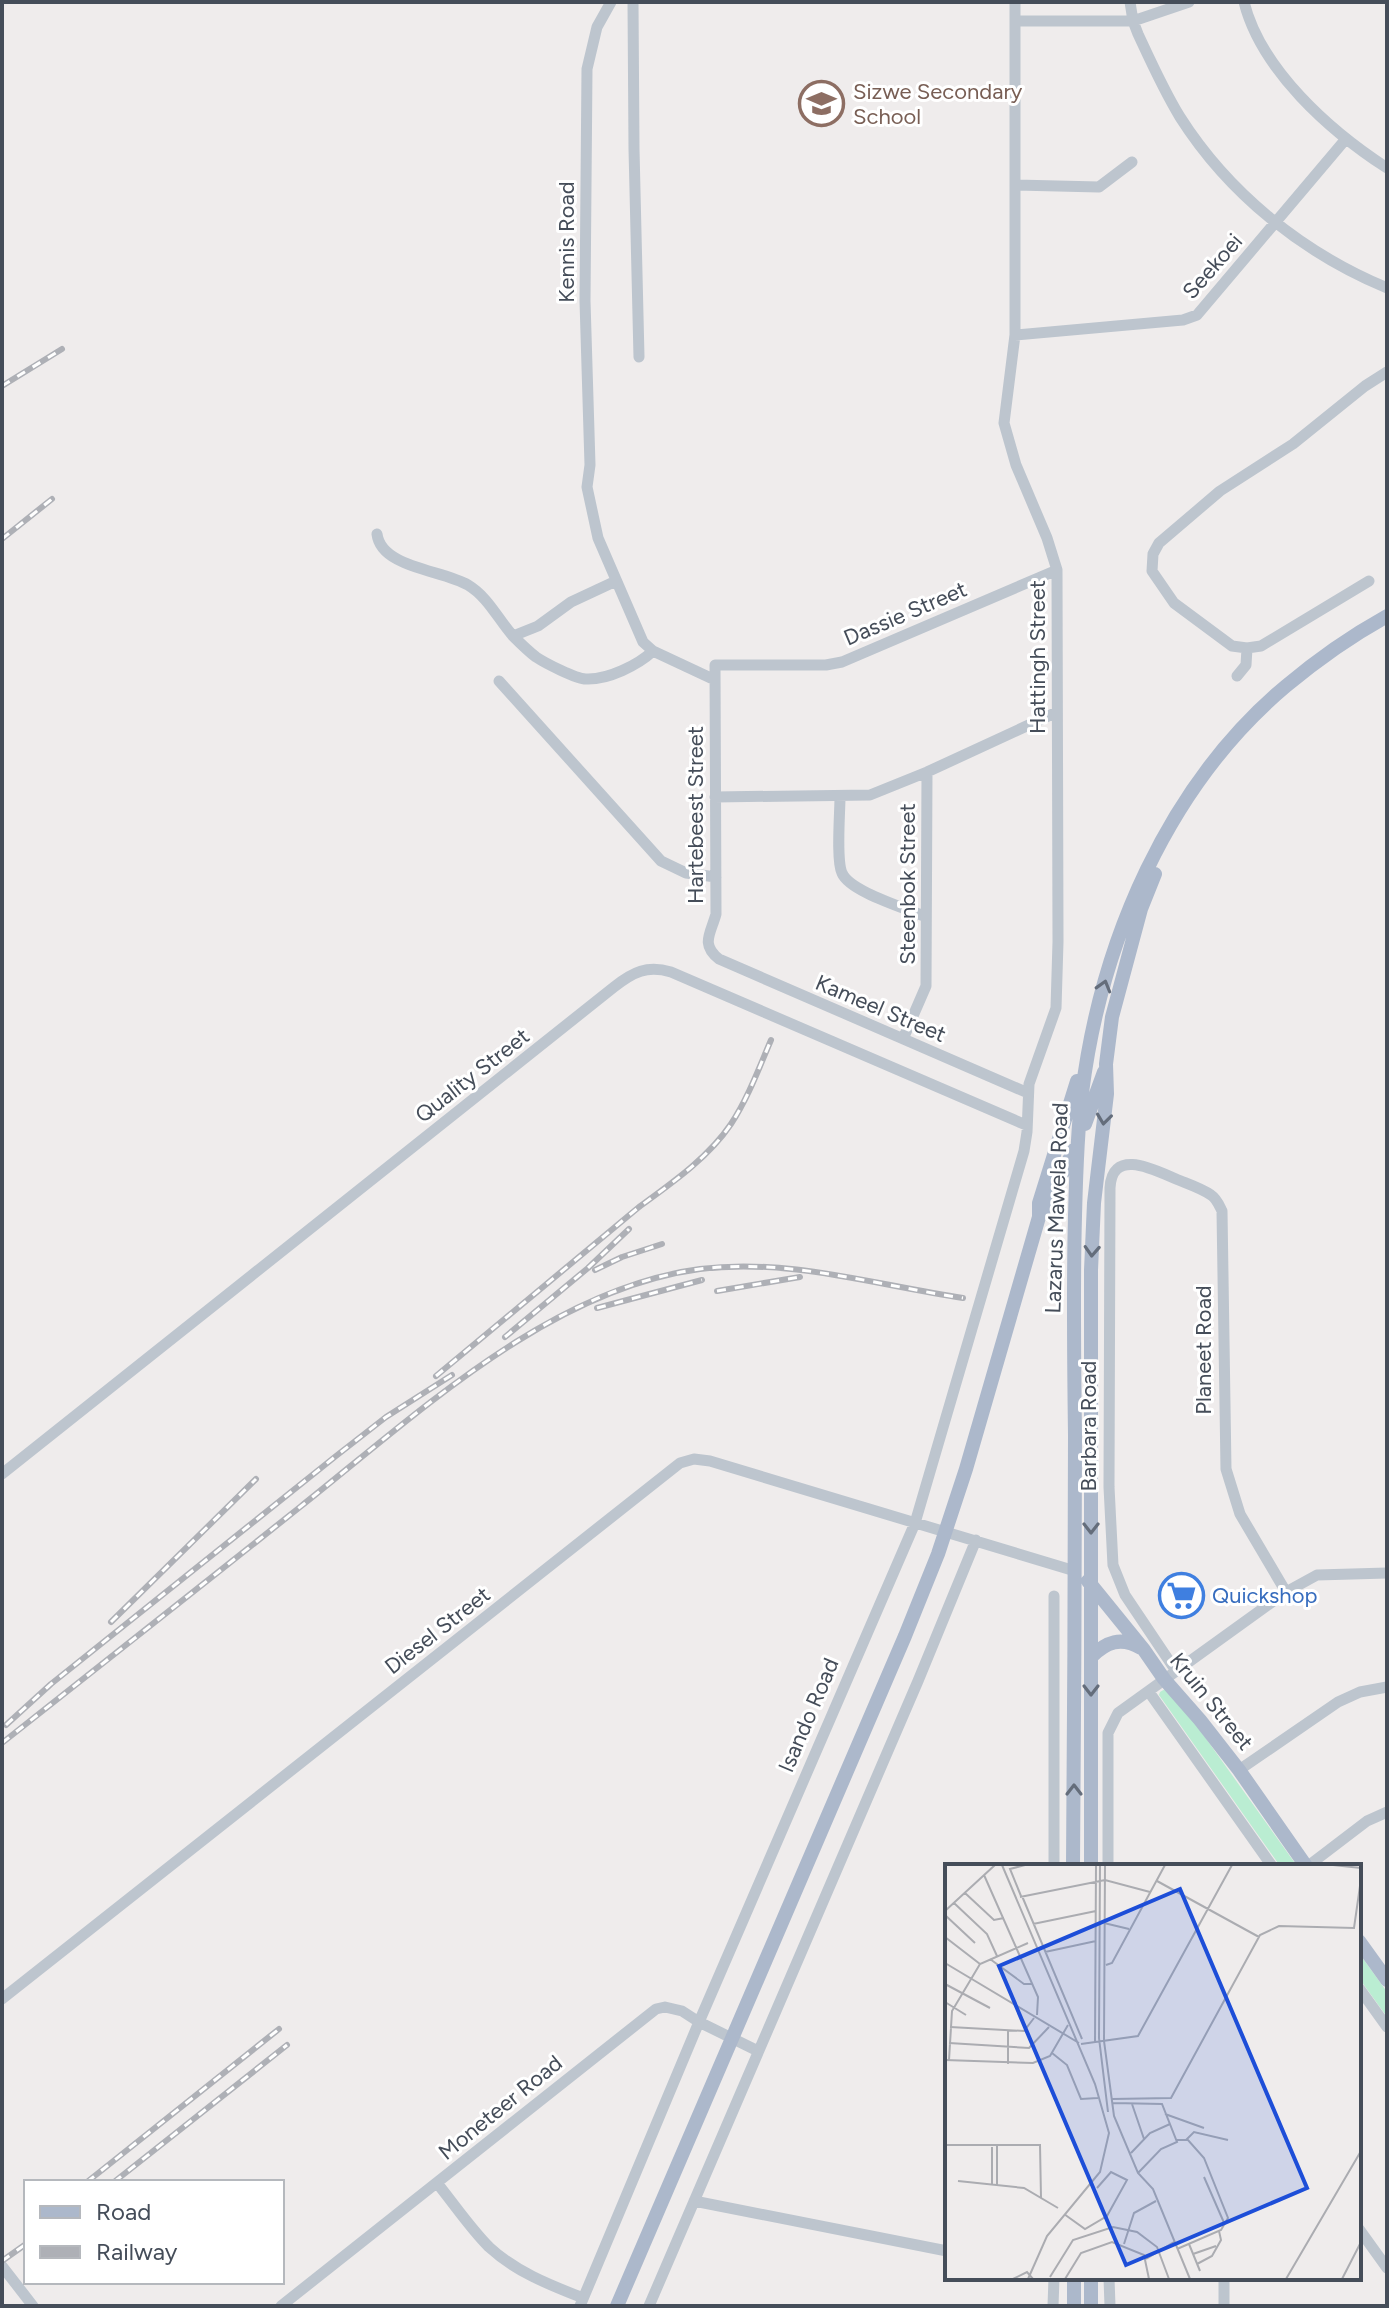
<svg xmlns="http://www.w3.org/2000/svg" width="1389" height="2308" viewBox="0 0 1389 2308" font-family="Figtree,sans-serif">
  <style>
    .green { fill: #baedd2 }
    .lines { fill: none; stroke-linecap: round; stroke-linejoin: round }
    .minor { stroke: #bdc5ce; stroke-width: 11 }
    .major { stroke: #acb8cb; stroke-width: 14 }
    .rail-casing { stroke: #aeb0b6; stroke-width: 6 }
    .rail { stroke: #fff; stroke-width: 3; stroke-dasharray: 9; stroke-linecap: butt }
    .oneway { stroke: #646d7b }
    .labels { text-anchor: middle; stroke-width: 6; stroke-linejoin: round; paint-order: stroke }
    .education-label { font-size: 22px; fill: #785e54; stroke: #fff; text-anchor: start }
    .street-label { font-size: 22px; fill: #454d59; stroke: #fff }
    .shop-label { font-size: 22px; fill: #366cbe; stroke: #fff; text-anchor: start }
    .inset-road { fill: none; stroke: #abacb1; stroke-width: 2 }
    .view { fill: #1d4ed8; fill-opacity: 0.15; stroke: #1d4ed8; stroke-width: 4 }
    .inset-edge { fill: none; stroke: #454d59; stroke-width: 4 }
  </style>
  <rect width="100%" height="100%" fill="#efecec"/>
  <!-- green -->
  <path class="green" d="M1165,1689L1192,1719L1297,1866H1280L1159,1695L1160,1692Z
    M1359,1953L1387,1992V2017L1359,1978Z"/>
  <g class="lines">
    <!-- minor -->
    <path class="minor" d="M611,2L597,27L587,69L585,301L590,465L587,487L598,538L643,642L653,651L715,680
      M633,2L634,149L639,357
      M1130,2L1133,21L1138,34C1151,62 1164,91 1180,117C1229,194 1303,253 1387,288
      M1244,2C1261,70 1330,131 1387,168
      M1015,21H1133L1189,2
      M1015,185L1099,187L1132,162
      M1015,335L1183,320L1197,315L1345,140
      M377,534C381,568 443,570 468,585C488,597 498,619 513,636C520,643 528,651 536,657C545,663 576,679 586,679C608,680 638,665 653,651
      M1369,581L1261,646L1247,648L1232,646L1174,603L1152,571L1153,554L1159,543L1220,491L1293,444L1365,386L1387,372
      M513,636L538,626L571,602L616,581
      M1237,676L1246,665L1247,648
      M499,681L661,861L686,873L716,877
      M715,797L870,795L927,772L1057,712
      M840,797C840,813 836,860 842,873C850,892 906,908 926,917
      M903,1039L926,986L927,772
      M1028,1093L719,959C700,944 711,933 716,914L715,665H826L842,662L1057,570
      M2,1474L614,987C633,972 647,965 671,972L1026,1125
      M1054,1596V1866
      M1176,1671L1125,1595L1113,1565L1109,1487L1110,1188C1112,1147 1155,1170 1176,1179C1188,1184 1201,1188 1211,1195C1217,1199 1219,1205 1222,1211L1226,1469L1240,1514L1286,1592
      M1149,1692L1272,1866
      M1239,1770L1338,1702L1360,1692L1387,1687
      M1108,1866V1733L1118,1713L1286,1592L1317,1575L1387,1573
      M1308,1866L1367,1821L1387,1812
      M1359,1988L1387,2027
      M2,1999L680,1463L694,1459L710,1461L1075,1571
      M437,2183C454,2204 470,2228 489,2247C516,2272 550,2285 583,2298
      M694,2201L947,2251
      M1359,2229L1387,2268
      M2,2266L33,2306
      M1109,2278L1110,2306
      M281,2306L656,2009L665,2007L682,2011L699,2022L758,2051
      M580,2306L699,2022L915,1523L1024,1151L1027,1132L1029,1084L1056,1008L1058,942L1057,570L1047,538L1016,465L1004,423L1015,335V2
      M649,2306L918,1681L976,1540
      M1053,2306L1054,2278
      M1224,2306V2278"/>
    <!-- major -->
    <path class="major" d="M1085,1124L1104,1072
      M1044,1210L1074,1150
      M1088,1581L1144,1650L1164,1679L1200,1720L1239,1770L1306,1866
      M1091,1657C1106,1642 1121,1636 1141,1648
      M1073,1866C1074,1722 1075,1579 1075,1435C1074,1362 1073,1289 1075,1216C1076,1175 1077,1134 1082,1093C1101,941 1168,785 1286,686C1318,659 1351,636 1387,616
      M1091,1866V1270L1094,1203L1107,1094L1106,1064L1112,1017L1141,909L1155,874
      M1359,1941L1387,1980
      M1074,2278V2306
      M617,2306L905,1636L938,1554L966,1469L1039,1217V1203L1077,1081
      M1091,2306V2278"/>
    <defs>
      <path id="rail" d="M2,386L62,349
        M2,539L52,499
        M595,1270L622,1257L662,1244
        M717,1291L800,1277
        M597,1308L702,1280
        M505,1337L588,1268L629,1229
        M436,1376L639,1207C672,1183 708,1158 731,1124C748,1098 759,1068 771,1040
        M111,1622L256,1479
        M6,1725L51,1684L336,1456L386,1417L452,1375
        M2,1743C102,1664 201,1586 300,1507C416,1415 549,1289 700,1269C790,1258 875,1285 963,1298
        M87,2182L279,2029
        M114,2182L287,2045
        M2,2261L26,2244"/>
    </defs>
    <!-- rail casing -->
    <use href="#rail" class="rail-casing"/>
    <!-- rail -->
    <use href="#rail" class="rail"/>
  </g>
  <!-- one-way arrows -->
  <defs><path id="oneway-chevron" d="M-2-3.5L2.5 0L-2 3.5" fill="none" stroke-width="1.6" stroke-linecap="round" stroke-linejoin="round" transform="scale(2)"/></defs>
  <g class="oneway">
    <use href="#oneway-chevron" transform="translate(1104 986) rotate(-74)"/>
    <use href="#oneway-chevron" transform="translate(1104 1119) rotate(97)"/>
    <use href="#oneway-chevron" transform="translate(1092 1251) rotate(93)"/>
    <use href="#oneway-chevron" transform="translate(1091 1528) rotate(90)"/>
    <use href="#oneway-chevron" transform="translate(1091 1690) rotate(90)"/>
    <use href="#oneway-chevron" transform="translate(1074 1790) rotate(-90)"/>
  </g>
  <!-- icons -->
  <defs>
    <symbol id="school-ring" viewBox="-11 -11 22 22"><circle r="9.5" fill="#fff" stroke="#8d6e63" stroke-width="1.5"/><path d="M0-5L7-2L0 1L-7-2ZM-4 1L0 2.5L4 1V4Q0 6-4 4Z" fill="#8d6e63"/></symbol>
    <symbol id="supermarket-ring" viewBox="-11 -11 22 22"><circle r="9.5" fill="#fff" stroke="#3f7fe0" stroke-width="1.5"/><path d="M-6-5.5h2.5l.6 2H6L4.5 2H-2.5L-4.4-4H-6ZM-1.5 3.2a1.3 1.3 0 1 0 .1 0ZM3 3.2a1.3 1.3 0 1 0 .1 0Z" fill="#3f7fe0"/></symbol>
  </defs>
  <g fill-rule="evenodd">
    <use href="#school-ring" x="796" y="78" width="51" height="51"/>
    <use href="#supermarket-ring" x="1156" y="1570" width="51" height="51"/>
  </g>
  <g class="labels">
    <!-- education labels -->
    <g class="education-label">
      <text x="853" y="99">Sizwe Secondary<tspan x="853" dy="25">School</tspan></text>
    </g>
    <!-- street labels -->
    <g class="street-label">
      <text transform="translate(566 242) rotate(-90)" y="8">Kennis Road</text>
      <text transform="translate(1212 266) rotate(-49)" y="8">Seekoei</text>
      <text transform="translate(905 613) rotate(-23)" y="8">Dassie Street</text>
      <text transform="translate(1037 657) rotate(-90)" y="8">Hattingh Street</text>
      <text transform="translate(695 815) rotate(-90)" y="8">Hartebeest Street</text>
      <text transform="translate(907 884) rotate(-90)" y="8">Steenbok Street</text>
      <text transform="translate(881 1008) rotate(23)" y="8">Kameel Street</text>
      <text transform="translate(472 1075) rotate(-38)" y="8">Quality Street</text>
      <text transform="translate(1056 1208) rotate(-88)" y="8">Lazarus Mawela Road</text>
      <text transform="translate(1203 1350) rotate(-90)" y="8">Planeet Road</text>
      <text transform="translate(1088 1426) rotate(-90)" y="8">Barbara Road</text>
      <text transform="translate(437 1630) rotate(-38)" y="8">Diesel Street</text>
      <text transform="translate(1212 1701) rotate(51)" y="8">Kruin Street</text>
      <text transform="translate(808 1715) rotate(-67)" y="8">Isando Road</text>
      <text transform="translate(500 2107) rotate(-39)" y="8">Moneteer Road</text>
    </g>
    <!-- shop labels -->
    <g class="shop-label">
      <text x="1212" y="1603">Quickshop</text>
    </g>
  </g>
  <!-- overview -->
  <g transform="translate(945 1864)">
    <rect width="416" height="416" fill="#efecec"/>
    <path class="inset-road" d="M57,1L150,220L164,269L155,308L102,372L83,415M155,1L154,174L163,248M160,1L159,177L169,252L193,309L208,325L245,415M388,1L416,4M39,11L93,133L92,151M212,17L314,73M20,29L49,56L59,54M76,32L65,5L80,1M77,32L137,175M75,33L160,16L205,28M9,39L42,70L52,92M0,47L50,1M0,51L30,79M159,59L184,65M88,60L151,47M0,73L35,100M100,88L151,77M45,95L79,120H87M0,99L134,179M161,101L167,99L220,1M0,120L45,144M0,138L21,151M5,163L79,167L89,154M150,178L151,1M4,179L84,184L104,163M136,180L193,172L287,1M107,189L122,201L136,235L153,234M0,196L88,199L105,192L123,161M4,196L7,147L35,100L83,79M63,200V167M167,235L226,234L315,71L334,62L409,64L416,15M168,239L217,240L232,278L216,285L193,309M187,240L199,275M220,250L259,264M231,276H243L259,294L283,354L276,366L232,385M241,276L249,268L283,276M0,281H95L96,334M186,289L205,269L225,260M259,313L280,361M13,317L79,324L113,344M47,321V283M52,321V282M119,350L140,365L162,352L182,316L166,308L152,324M179,380L189,349L211,337M244,380L255,407M248,390L271,382M201,395L229,378M252,400L267,392L276,376L274,367M105,413L128,376L168,363L192,368L212,383L224,415M68,415L82,408L88,415M120,415L136,389L167,378L199,391L204,415M341,415L416,287M397,415L416,378"/>
    <path class="view" d="M235,25L362,324L181,401L54,102Z"/>
    <rect width="416" height="416" class="inset-edge"/>
  </g>
  <!-- border -->
  <rect width="1389" height="2308" fill="none" stroke="#454d59" stroke-width="8"/>
  <!-- legend -->
  <rect x="24" y="2180" width="260" height="104" fill="#ffffff" stroke="#b5b8bd" stroke-width="2"/>
  <rect x="40" y="2206" width="40" height="12" fill="#acb8cb" stroke="#b5b8bd" stroke-width="2"/>
  <text x="96" y="2220" font-size="24" fill="#454d59">Road</text>
  <rect x="40" y="2246" width="40" height="12" fill="#aeb0b6" stroke="#b5b8bd" stroke-width="2"/>
  <text x="96" y="2260" font-size="24" fill="#454d59">Railway</text>
</svg>
